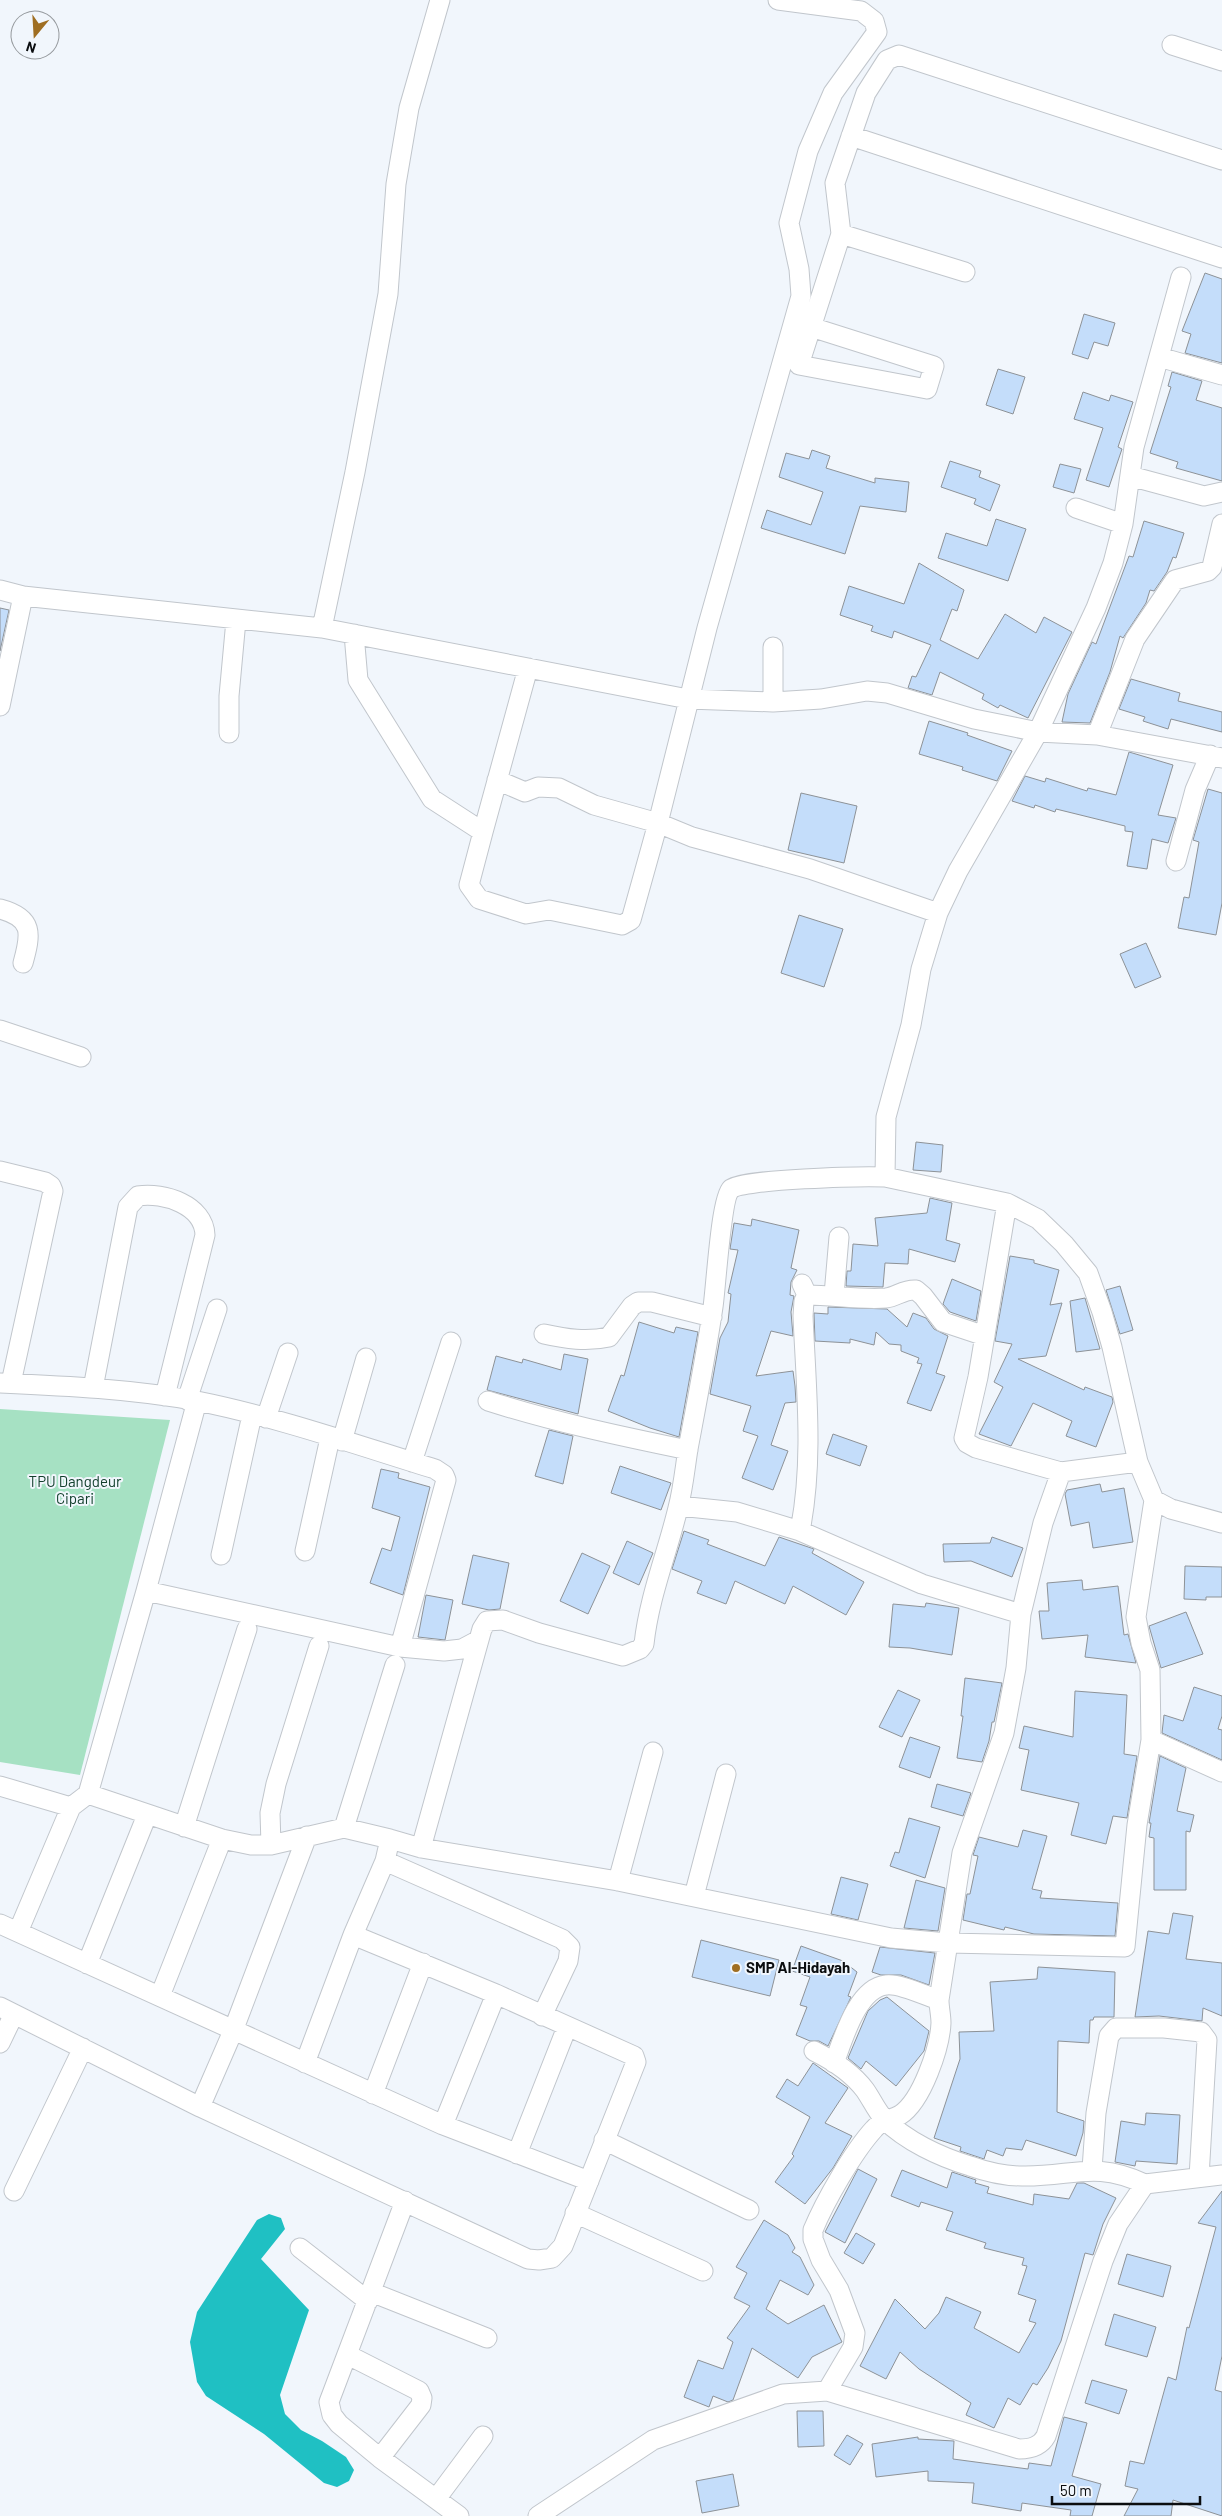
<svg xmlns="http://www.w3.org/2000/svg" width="1222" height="2516" viewBox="0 0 1222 2516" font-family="Barlow,sans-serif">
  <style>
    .green { fill: #a6e1c3 }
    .water { fill: #1fc0c3 }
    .building { fill: #c4ddfa; stroke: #8d9297 }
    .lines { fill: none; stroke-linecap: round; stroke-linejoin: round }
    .minor-casing { stroke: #c1c6cc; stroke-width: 21 }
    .minor { stroke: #fff; stroke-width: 19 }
    .poi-dot { fill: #9f6e22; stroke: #f1f6fc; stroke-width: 2 }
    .labels { text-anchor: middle; stroke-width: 4; stroke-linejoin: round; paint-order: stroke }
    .park-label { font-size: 15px; fill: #13402d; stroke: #f1f6fc }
    .poi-label { font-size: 15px; font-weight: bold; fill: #0b0d0f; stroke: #f1f6fc; text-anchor: start }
  </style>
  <rect width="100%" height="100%" fill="#f1f6fc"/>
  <!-- green -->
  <path class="green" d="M0,1409L170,1420L80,1775L0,1762Z"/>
  <!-- water -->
  <path class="water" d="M269,2214L281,2218L285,2229L261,2259L309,2310L280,2395L285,2414L301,2430L322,2441L346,2457L354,2470L349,2481L337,2487L324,2483L264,2434L206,2396L197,2382L190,2342L197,2312L257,2220Z"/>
  <!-- building -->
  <path class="building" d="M1205,273L1222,279V363L1185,353L1191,334L1182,331Z
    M1084,314L1115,323L1108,346L1094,342L1088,359L1072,354Z
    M998,369L1025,377L1013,414L986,405Z
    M1172,372L1202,381L1196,400L1222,408V481L1176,468L1178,462L1150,453L1171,387L1168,386Z
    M1083,392L1109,401L1111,395L1133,402L1118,447L1122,449L1109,487L1086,480L1103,428L1074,419Z
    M812,450L830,456L826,468L875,483V478L909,482L906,512L860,506L845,554L761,528L767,510L811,525L823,492L779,477L786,453L809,459Z
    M950,461L981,471L979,477L1000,485L990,511L974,504L976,499L941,487Z
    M1060,464L1081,469L1074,493L1053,487Z
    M996,519L1026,529L1008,581L938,558L946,533L987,546Z
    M1144,521L1184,533L1176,558L1173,557L1167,572L1154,591L1150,590L1146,603L1123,638L1120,636L1110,672L1090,723L1062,722L1068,694L1092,642L1096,644L1129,556L1133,557Z
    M919,563L964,590L957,611L952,609L940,640L978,659L1005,614L1036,633L1044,617L1072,632L1028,718L1000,705L998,708L982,699L984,694L940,672L932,695L908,688L912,676L916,677L931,645L894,631L892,638L871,631L873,626L840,615L849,586L904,604Z
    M0,608L9,610L0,651Z
    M1131,679L1180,693L1178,701L1222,712V732L1171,719L1168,729L1143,721L1145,717L1119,709Z
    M929,721L968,733L967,735L1012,751L997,781L962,770L963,767L919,754Z
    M1129,752L1173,765L1158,815L1176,818L1168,843L1152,839L1147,869L1127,866L1133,832L1125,831V826L1056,809L1055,812L1035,805L1034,808L1012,801L1025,776L1045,782L1046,778L1087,791L1088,788L1116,795Z
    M1208,789L1222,793V903L1216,935L1178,928L1184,897L1189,898L1199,842L1193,840Z
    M801,793L857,806L844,863L788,850Z
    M799,915L843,929L824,987L781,973Z
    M1146,943L1161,977L1135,988L1120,954Z
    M916,1142L943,1145L941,1172L913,1170Z
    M930,1198L952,1203L946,1240L960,1244L955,1262L909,1249L908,1264L885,1263L883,1287L846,1286L847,1271H851L853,1244L878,1246L875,1218L927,1213Z
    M752,1219L799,1230L791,1268L797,1270L791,1282L790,1295L794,1296L791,1312L793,1336L771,1331L756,1376L793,1371L795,1386L796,1402L785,1403L771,1445L788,1451L773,1490L742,1478L758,1436L743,1431L751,1406L710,1394L720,1338L728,1322L731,1294L728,1293L738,1250L730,1249L734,1223L751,1226Z
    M1010,1256L1034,1260V1263L1059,1270L1050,1305L1062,1303L1046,1356L1018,1359L1084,1390L1085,1387L1112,1397L1113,1402L1096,1447L1066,1436L1072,1421L1033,1403L1011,1446L979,1434L1003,1387L994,1382L1012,1344L995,1341Z
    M952,1279L981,1291L976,1321L950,1312L943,1304Z
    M1120,1286L1133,1330L1120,1334L1106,1290Z
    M1085,1298L1100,1349L1076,1352L1070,1301Z
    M828,1307L887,1309L907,1327L913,1313L926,1318L934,1329L948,1336L936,1373L945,1376L931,1411L907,1403L922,1364L917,1363L919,1358L901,1351V1345L889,1344L876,1332L874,1345L850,1339V1343L815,1341L814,1313L828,1314Z
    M639,1322L674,1333L676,1327L698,1332L679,1437L650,1428L608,1411L621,1375L624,1376Z
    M564,1354L588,1359L578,1414L487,1390L496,1356L522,1363L523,1359L561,1370Z
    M549,1430L573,1436L563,1484L535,1476Z
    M833,1434L867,1446L860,1466L826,1454Z
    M620,1466L671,1483L661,1510L611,1493Z
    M381,1469L399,1473L398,1478L430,1487L403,1595L370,1583L382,1548L391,1551L400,1517L372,1508Z
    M1100,1484L1102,1492L1124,1488L1133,1542L1093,1548L1089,1522L1071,1526L1065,1494L1067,1490Z
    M684,1531L709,1540L707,1544L765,1566L779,1537L814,1549L812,1553L864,1582L846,1615L793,1586L785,1604L735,1581L726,1604L697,1593L702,1581L672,1569Z
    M992,1537L1023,1548L1012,1577L971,1561L944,1562L943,1544L990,1543Z
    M627,1541L653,1553L639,1585L613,1573Z
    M582,1553L610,1566L588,1614L560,1601Z
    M473,1555L509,1563L500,1609L489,1610L462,1604Z
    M1185,1566L1222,1567V1597H1206V1600L1184,1599Z
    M1082,1580L1083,1590L1118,1586L1124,1635L1128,1634L1136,1663L1085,1657L1088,1635L1042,1639L1039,1611H1049L1047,1583Z
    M426,1595L453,1600L445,1640L418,1637Z
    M926,1603L959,1608L952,1655L910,1648L889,1647L893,1604L925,1607Z
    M1186,1612L1203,1654L1161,1668L1149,1626Z
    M965,1678L1002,1683L994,1722H992L989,1741L982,1762L957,1758L963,1716H961Z
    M1194,1687L1222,1696V1716L1218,1729L1222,1730V1760L1162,1733L1164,1715L1183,1721Z
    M898,1690L920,1700L902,1737L879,1727Z
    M1075,1691L1127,1695L1124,1754L1137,1756L1127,1818L1113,1816L1106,1844L1071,1835L1079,1803L1021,1790L1029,1750L1019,1748L1024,1726L1073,1737Z
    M910,1737L940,1747L930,1778L899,1767Z
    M1160,1756L1186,1768L1177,1811L1194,1815L1190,1832L1186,1831V1890H1154V1838L1149,1837L1151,1823H1149Z
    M937,1784L971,1793L963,1816L931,1807Z
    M909,1818L940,1827L925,1878L890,1866L895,1852L899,1853Z
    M1023,1830L1047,1836L1032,1889L1042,1891L1040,1898L1118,1903L1115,1936L1034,1934L1005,1927L1004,1930L963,1920L967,1894H970L978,1856L973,1855L979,1837L1018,1847Z
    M841,1877L868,1884L858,1920L831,1914Z
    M916,1880L945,1888L938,1931L904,1928Z
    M1173,1913L1193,1916L1186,1959L1222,1963V2016L1203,2008L1202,2021L1159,2016L1135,2017L1148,1931L1169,1934Z
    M701,1940L779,1960L770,1996L692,1977Z
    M801,1946L843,1961L857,1972L848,1996L851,1997L828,2046L819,2041H810L796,2035L807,2007L800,2005L810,1977L792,1971Z
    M880,1947L935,1953L929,1985L901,1975H881L872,1972Z
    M1038,1967L1115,1972L1114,2017H1094L1093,2020H1090L1089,2043L1058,2041L1057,2112L1084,2121L1083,2133L1076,2156L1026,2140L1022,2150L1006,2148L1003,2156L987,2150L984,2159L960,2151L961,2147L934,2138L960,2059L959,2032L994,2031L990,1982L1037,1979Z
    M887,1997L929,2031L924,2051L896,2086L866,2061L861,2069L848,2058L868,2011L880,2000Z
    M813,2063L848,2088L825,2123L852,2136L833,2168L805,2204L775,2182L794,2156L792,2154L810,2117L776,2097L787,2079L798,2086Z
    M1146,2113L1180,2115L1177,2164L1136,2161L1135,2166L1115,2162L1121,2121L1145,2125Z
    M858,2169L877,2179L845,2243L825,2232Z
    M902,2170L947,2188L952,2172L976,2180L975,2183L989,2187L987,2193L1033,2205L1034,2194L1069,2199L1077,2183H1084L1116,2198L1103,2224L1093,2255L1085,2253L1061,2341L1048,2368L1037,2385L1033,2383L1020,2405L1008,2398L994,2428L966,2415L971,2403L919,2369L900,2352L886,2379L860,2366L895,2299L925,2329L939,2313L946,2297L981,2312L974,2328L1019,2353L1036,2323L1029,2321L1036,2300L1018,2294L1027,2266L1022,2265L1024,2258L984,2248L986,2243L946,2230L953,2212L921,2202L919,2207L891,2196Z
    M1222,2191V2356L1215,2390L1222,2392V2516L1173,2500L1171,2516H1124L1138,2489L1125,2486L1130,2461L1144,2464L1168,2377L1176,2380L1187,2327L1189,2328L1216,2227L1198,2223Z
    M764,2220L788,2235L795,2248L792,2252L800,2257L814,2285L808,2295L780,2280L766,2309L788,2324L824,2305L842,2342L812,2357L798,2378L752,2348L733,2400L728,2402L713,2396L709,2407L684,2397L698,2360L723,2369L733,2342L727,2338L750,2306L734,2298L747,2273L736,2267Z
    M856,2233L875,2244L863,2264L844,2253Z
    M1127,2254L1171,2266L1163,2297L1118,2284Z
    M1114,2314L1156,2327L1147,2357L1105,2345Z
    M1092,2380L1127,2390L1119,2414L1085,2403Z
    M797,2411H823L824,2446L798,2447Z
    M1064,2417L1087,2423L1072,2476L1101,2484L1092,2516H1070L1071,2510L1022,2503L1021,2511L972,2503L974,2483L928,2481V2471L876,2477L872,2444L918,2437V2439L954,2441L953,2459L1028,2469L1029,2463L1051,2466Z
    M847,2435L863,2444L850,2465L834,2455Z
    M733,2474L739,2506L702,2513L696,2481Z"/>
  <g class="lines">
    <defs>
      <path id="minor" d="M778,0L861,11L874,21L877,32L833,93L808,151L789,223L799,269L801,296L707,628L658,823L692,837L810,869L938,913
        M1172,45L1222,61
        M851,136L1222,258
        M841,234L965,272
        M811,327L934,366L927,389L799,365L841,234L835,183L866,93L887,60L899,55L1222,160
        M1159,357L1222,375
        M1130,476L1204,496L1222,492
        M1076,508L1123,524
        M0,590L23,596L322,628L688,699L773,702L821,699L867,691L887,693L974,719L1014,727L1038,732L1097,735L1222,758
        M322,628L355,472L388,294L396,184L409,108L440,0
        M354,634L358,680L432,799L483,832L528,668
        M773,647V702
        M0,706L23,596
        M229,733V696L236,620
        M1097,735L1135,639L1175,580L1208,571L1212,567L1222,524
        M483,832L469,885L479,899L526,914L549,910L622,925L631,920L658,823L594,805L559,788L538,787L525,792L497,780
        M1176,861L1195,790L1210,755
        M0,909C34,918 31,934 23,963
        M0,1030L81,1057
        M0,1171L45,1182L51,1186L53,1191L11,1383
        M885,1177L886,1117L911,1025L921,969L938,913L958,871L1038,732L1096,608L1113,563L1123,524L1134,447L1181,277
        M1007,1203L978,1377L964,1438L967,1443L976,1448L1061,1472
        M807,1295C833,1295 860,1300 886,1298C896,1297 904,1289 916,1290L923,1296L943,1322L985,1336
        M834,1295L839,1237
        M544,1334C566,1339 587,1342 609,1337L632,1306L638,1302H652L712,1317
        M0,1383C66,1386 132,1389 197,1401C277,1417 357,1445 435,1469L444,1475L446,1480L400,1647
        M93,1388L128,1207L138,1196C164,1192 204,1205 205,1235L165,1396
        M187,1400L217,1309
        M488,1401C554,1422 620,1436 688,1450
        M266,1418L288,1353
        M342,1441L366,1358
        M412,1462L451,1342
        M679,1506L737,1512L800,1531L922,1584L1021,1614
        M800,1531C814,1460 806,1387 803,1316L804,1301L807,1295L802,1284
        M305,1551L330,1438
        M221,1555L252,1415
        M146,1591L400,1647L444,1651L462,1649L479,1640
        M1151,1740L1222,1772
        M0,1786L71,1807L88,1794L146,1591L197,1401
        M88,1794L222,1839L251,1845H271L344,1828L390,1839L385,1861L353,1935L305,2063
        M184,1827L247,1629
        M344,1828L395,1665
        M390,1839L421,1848L618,1881L891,1938L948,1943L1125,1947L1137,1825L1151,1740L1150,1670L1141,1643L1136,1617L1154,1500
        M271,1845L270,1813L276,1784L319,1646
        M421,1848L482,1629L487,1621L503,1620L539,1633L623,1656L640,1649L644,1644C649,1597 667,1554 678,1508C683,1489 685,1468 688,1449C697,1401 706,1355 713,1307C716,1287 721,1198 731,1189C741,1179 865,1176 885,1177L1007,1203L1038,1219L1064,1244L1088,1273L1102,1312L1112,1347L1138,1462L1154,1500L1171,1509L1222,1523
        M385,1861L562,1939L570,1947L568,1961L542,2016
        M618,1881L653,1752
        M694,1896L726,1774
        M0,1924L443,2125L589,2181
        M18,1932L71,1807
        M87,1964L147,1815
        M160,1996L222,1839
        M0,2007L200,2107L528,2259L539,2260L552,2258L563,2246L636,2062L634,2056L496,1994L353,1935
        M0,2043L14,2014
        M814,2051C832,2060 853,2074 865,2090C872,2100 876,2110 884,2119C906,2141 940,2157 970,2166C987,2172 1004,2176 1022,2176C1073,2177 1094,2160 1145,2184
        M834,2063C843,2040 857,1988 886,1985C899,1983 926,1996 939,2000
        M373,2094L423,1963
        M200,2107L233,2031L307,1836
        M443,2125L496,1994
        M604,2140L749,2210
        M517,2154L567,2027
        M1092,2169L1096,2113L1109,2036L1116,2028H1164L1201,2032L1207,2040L1199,2177
        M14,2191L83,2048
        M405,2201L329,2402L332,2415L339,2424L380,2458L459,2516
        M575,2213L703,2271
        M300,2248L368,2301
        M371,2292L487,2338
        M348,2355L419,2391L422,2398L421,2405L380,2458
        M827,2391L853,2347L855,2333L839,2290L821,2260L813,2239V2230C825,2201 853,2152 874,2129C881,2120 891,2120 900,2115C922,2101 940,2047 941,2023C941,2015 939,2008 939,2000L962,1853L1004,1733L1016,1668L1021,1614L1043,1523L1061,1472L1138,1462
        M436,2499L483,2436
        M538,2516L653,2440L783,2394L827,2391L1019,2449C1030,2449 1040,2447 1046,2436L1103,2261L1118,2224L1145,2184L1222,2175"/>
    </defs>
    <!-- minor casing -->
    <use href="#minor" class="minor-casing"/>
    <!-- minor -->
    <use href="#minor" class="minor"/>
  </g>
  <!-- markers -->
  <circle class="poi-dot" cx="736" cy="1968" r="5"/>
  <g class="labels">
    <!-- park labels -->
    <g class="park-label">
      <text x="75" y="1487">TPU Dangdeur<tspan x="75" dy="17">Cipari</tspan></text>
    </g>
    <!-- poi labels -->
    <g class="poi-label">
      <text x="746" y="1973">SMP Al-Hidayah</text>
    </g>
  </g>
  <!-- north arrow -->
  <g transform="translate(35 35) rotate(198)"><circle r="24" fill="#f1f6fc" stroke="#95999d"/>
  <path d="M0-4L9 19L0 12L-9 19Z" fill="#9f6e22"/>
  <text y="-8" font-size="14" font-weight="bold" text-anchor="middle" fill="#0b0d0f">N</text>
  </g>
  <!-- scale -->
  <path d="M1052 2496v8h148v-8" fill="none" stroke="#0b0d0f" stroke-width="2.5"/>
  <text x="1060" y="2496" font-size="15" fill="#0b0d0f" stroke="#f1f6fc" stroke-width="4" paint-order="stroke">50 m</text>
</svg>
